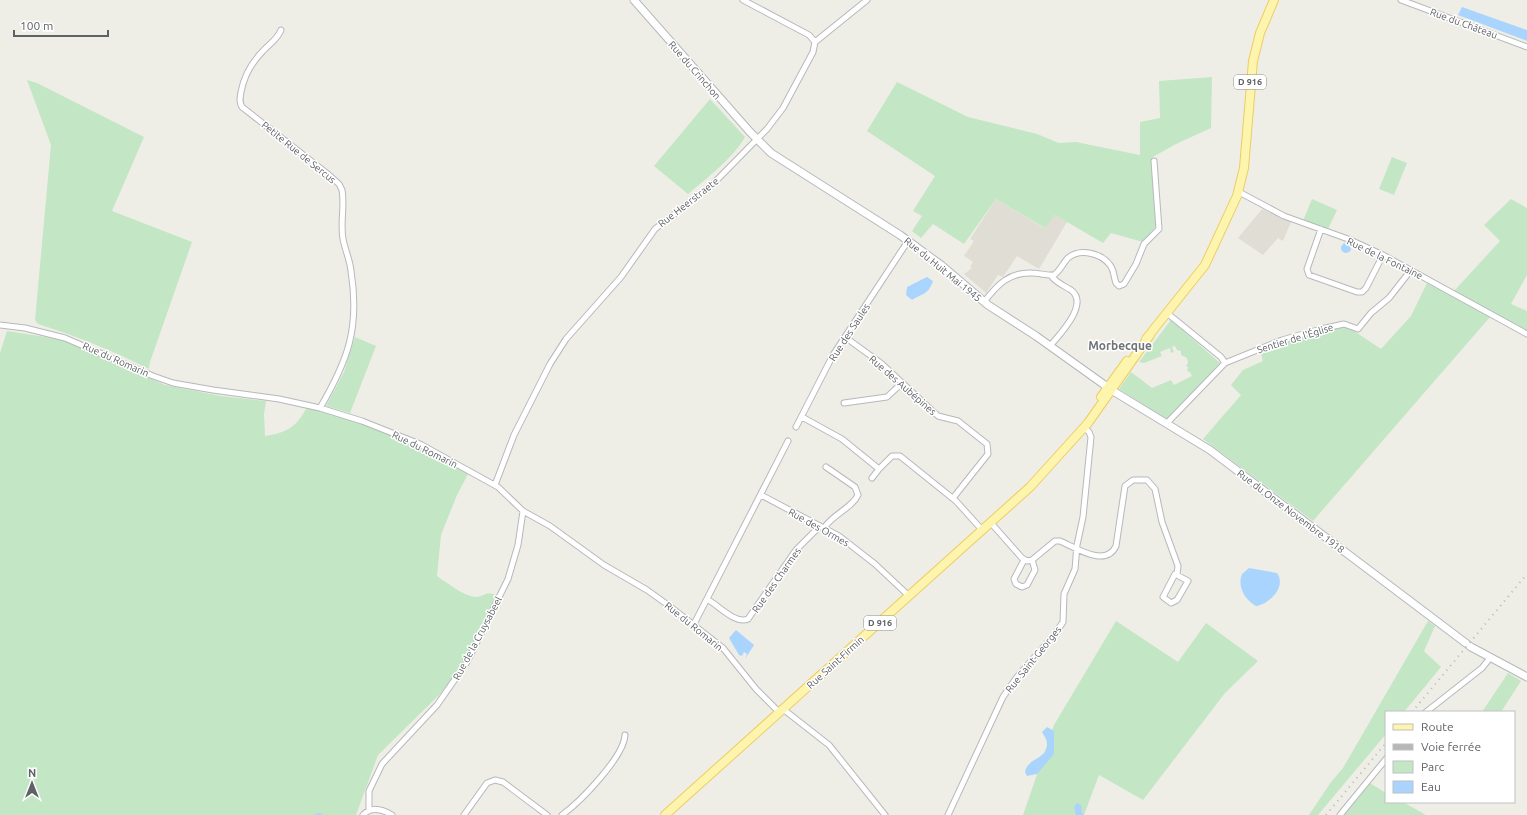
<svg xmlns="http://www.w3.org/2000/svg" width="1527" height="815" viewBox="0 0 1527 815" font-family="Ubuntu,sans-serif">
  <style>
    .education { fill: #dfddd4 }
    .green { fill: #c3e6c5 }
    .water { fill: #a9d4fd }
    .lines { fill: none; stroke-linecap: round; stroke-linejoin: round }
    .stream { stroke: #a9d4fd; stroke-width: 2 }
    .street-casing { stroke: #b6b8bc; stroke-width: 7 }
    .secondary-casing { stroke: #b5b8bd; stroke-width: 9 }
    .primary-casing { stroke: #eecd61; stroke-width: 10 }
    .street { stroke: #fff; stroke-width: 5 }
    .secondary { stroke: #fff; stroke-width: 7 }
    .primary { stroke: #fdf4ae; stroke-width: 8 }
    .rail { stroke: #b6b7b7; stroke-width: 2; stroke-dasharray: 1 5; stroke-linecap: butt }
    .labels { text-anchor: middle; stroke-width: 3; stroke-linejoin: round; paint-order: stroke }
    .shield { fill: #fff; stroke: #8e9094; stroke-width: 1 }
    .shield-label { font-size: 9px; font-weight: bold; fill: #5e6166 }
    .street-label { font-size: 10px; fill: #5e6166; stroke: #fff }
    .quarter-label { font-size: 12px; font-weight: bold; fill: #6f7378; stroke: #fff }
  </style>
  <rect width="100%" height="100%" fill="#efeee6"/>
  <!-- education -->
  <path class="education" d="M996,199L1044,228L1055,215L1067,222L1039,269L1017,256L1003,277L998,275L986,293L964,274L972,268L970,267L973,262L964,256L974,241L970,239Z
    M1262,209L1291,222L1283,241L1278,238L1263,255L1238,238Z"/>
  <!-- green -->
  <path class="green" d="M1212,77L1211,128L1176,144L1151,158L1156,226L1143,242L1111,233L1103,243L1055,215L1045,228L996,199L964,244L933,224L921,238L912,231L922,216L913,211L935,176L867,131L897,82L968,117L1037,134L1059,143L1076,142L1140,155V122L1160,118L1159,81Z
    M27,80L37,83L144,137L112,211L192,242L150,362L149,369C113,351 77,336 38,324L35,320L51,145Z
    M710,99L745,137C735,156 705,180 688,194L654,166Z
    M1392,157L1407,163L1394,195L1379,189Z
    M1312,199L1337,210L1328,229L1303,221Z
    M1511,199L1527,208V275L1511,304L1527,311V332L1454,291L1500,241L1484,225Z
    M1427,283L1490,317L1313,521L1203,439L1241,395L1231,385L1243,370L1263,361L1260,351L1288,341L1345,325L1381,349L1411,316Z
    M1171,320L1220,363L1167,419L1119,389L1131,372L1152,388L1171,380L1174,385L1192,376L1190,372L1187,371L1188,367L1186,366L1188,363L1187,358L1181,355V351L1177,350L1175,346L1172,347L1174,352L1171,353L1170,348L1160,352L1162,356L1144,363L1139,362Z
    M7,331L52,338L68,342L165,385L221,396L266,401L264,414L265,436C286,433 297,427 307,407C364,420 417,445 468,474L457,495L441,535L437,576C446,582 465,597 476,597C486,596 484,591 497,595L469,651L453,678L439,695L378,755L356,815H0V353Z
    M355,337L376,346L350,413L326,406L344,372Z
    M1116,621L1178,662L1206,623L1258,661L1225,693L1143,800L1099,775L1084,815H1023L1054,725Z
    M1428,621L1435,626L1424,651L1441,667L1404,712H1386V734L1318,815H1309L1331,782L1343,768Z
    M1508,673L1521,681L1501,712H1482Z
    M1370,783L1386,793V802H1403L1426,815H1343Z"/>
  <!-- water -->
  <path class="water" d="M1462,7L1527,30V41L1458,15Z
    M1341 248a5 5 0 1 1 10 0a5 5 0 1 1-10 0Z
    M927,277L933,281C928,295 923,293 912,300L906,295L907,287Z
    M1249,568L1277,573C1287,587 1269,604 1256,606C1245,600 1237,587 1242,574Z
    M736,630L754,645L745,659L747,654L744,652L742,656L739,655L729,638Z
    M1047,727L1054,731V754L1037,774L1027,776L1025,772C1027,758 1048,759 1047,744C1047,739 1044,736 1042,732Z
    M1077,803L1081,805L1082,813L1084,815H1076L1074,807Z"/>
  <g class="lines">
    <!-- stream -->
    <path class="stream" d="M316,815L320,814L321,815"/>
    <defs>
      <path id="street" d="M743,0L809,35L815,42
        M1401,0L1527,47
        M281,30C277,40 270,43 263,51C251,63 244,76 241,92C240,98 239,102 242,107L329,175L339,184L342,190C345,206 340,222 343,239C345,250 350,260 351,271C360,328 348,360 320,408
        M815,42L867,0
        M1239,192L1284,216L1348,239L1383,255L1527,334
        M1321,229L1307,269L1309,275L1357,292H1362L1366,288L1383,255
        M984,302C997,285 1009,272 1032,273C1039,273 1047,276 1054,275C1060,271 1063,263 1068,258C1080,248 1101,253 1110,265C1114,270 1114,278 1116,283L1119,286L1124,284L1136,264L1144,244L1159,229L1154,161
        M1167,313L1221,357L1225,363
        M0,325L25,328L65,338L153,376L173,383L213,390L279,399L320,408L362,421L420,444L498,487L523,511L550,526L604,565L647,590L668,605L723,648L756,689L779,712
        M845,337L882,364L938,416L958,421L987,444L988,454L953,498
        M1050,346C1059,335 1090,304 1071,290C1065,286 1054,282 1051,275
        M844,403L887,397L902,383
        M802,417L842,439L879,469L892,456H900L956,501L983,531
        M1167,423L1225,363L1282,340L1321,329L1344,324L1358,329L1371,313L1389,298L1411,270
        M796,427L833,355L908,241
        M872,478L879,469
        M495,485L514,435L550,364L566,339L621,277L655,229L711,186L767,129L783,108L813,52L815,42
        M761,495L839,536L875,564L909,596
        M991,523L1022,558L1027,561L1032,560L1055,541H1060C1076,548 1106,568 1116,546L1125,486L1133,480H1147L1155,489L1162,522L1178,566L1177,575
        M824,528C833,514 852,508 858,495L855,487L826,467
        M1024,560L1014,579L1016,584L1022,587L1027,585L1035,570L1032,560
        M1175,574L1188,581L1177,600L1171,603L1163,597Z
        M707,599C718,605 736,625 748,619L796,550L820,526
        M694,624L788,441
        M783,709L829,745L885,815
        M1426,712L1482,668L1490,658
        M369,810V791L382,764L437,705L467,662L508,579L518,545L523,511
        M363,815C371,806 382,809 392,815
        M464,815L487,783L495,780L503,782L547,815
        M562,815C580,802 624,757 625,735
        M948,815L1003,697L1017,677L1055,634L1063,622L1064,594L1075,569L1077,545L1083,517L1091,437L1089,432L1083,427
        M1340,815L1386,759"/>
      <path id="secondary" d="M634,0L750,132L771,153L900,235L941,265L988,305L1036,336L1113,391L1210,450L1471,647L1527,677"/>
      <path id="primary" d="M1146,339L1205,265L1237,196L1244,168L1253,61L1260,33L1274,0
        M1101,397L1127,361
        M665,815L1030,487L1088,423L1150,335"/>
    </defs>
    <!-- street casing -->
    <use href="#street" class="street-casing"/>
    <!-- secondary casing -->
    <use href="#secondary" class="secondary-casing"/>
    <!-- primary casing -->
    <use href="#primary" class="primary-casing"/>
    <!-- street -->
    <use href="#street" class="street"/>
    <!-- secondary -->
    <use href="#secondary" class="secondary"/>
    <!-- primary -->
    <use href="#primary" class="primary"/>
    <!-- rail -->
    <path class="rail" d="M1412,712L1527,574
      M1326,815L1386,743"/>
  </g>
  <g class="labels">
    <!-- shield labels -->
    <g class="shield">
      <rect x="1234" y="75" width="32" height="14" rx="3"/>
      <rect x="864" y="616" width="32" height="14" rx="3"/>
    </g>
    <g class="shield-label">
      <text x="1250" y="85">D 916</text>
      <text x="880" y="626">D 916</text>
    </g>
    <!-- street labels -->
    <g class="street-label">
      <text transform="translate(1464 23) rotate(20)" y="4">Rue du Château</text>
      <text transform="translate(695 70) rotate(49)" y="4">Rue du Crinchon</text>
      <text transform="translate(299 152) rotate(39)" y="4">Petite Rue de Sercus</text>
      <text transform="translate(688 202) rotate(-38)" y="4">Rue Heerstraete</text>
      <text transform="translate(1385 258) rotate(26)" y="4">Rue de la Fontaine</text>
      <text transform="translate(943 269) rotate(39)" y="4">Rue du Huit Mai 1945</text>
      <text transform="translate(849 332) rotate(-57)" y="4">Rue des Saules</text>
      <text transform="translate(1295 338) rotate(-17)" y="4">Sentier de l'Église</text>
      <text transform="translate(116 359) rotate(24)" y="4">Rue du Romarin</text>
      <text transform="translate(903 385) rotate(41)" y="4">Rue des Aubépines</text>
      <text transform="translate(425 449) rotate(26)" y="4">Rue du Romarin</text>
      <text transform="translate(1291 511) rotate(37)" y="4">Rue du Onze Novembre 1918</text>
      <text transform="translate(819 527) rotate(29)" y="4">Rue des Ormes</text>
      <text transform="translate(776 580) rotate(-55)" y="4">Rue des Charmes</text>
      <text transform="translate(694 626) rotate(39)" y="4">Rue du Romarin</text>
      <text transform="translate(477 638) rotate(-62)" y="4">Rue de la Cruysabeel</text>
      <text transform="translate(1033 659) rotate(-51)" y="4">Rue Saint-Georges</text>
      <text transform="translate(835 662) rotate(-42)" y="4">Rue Saint-Firmin</text>
    </g>
    <!-- quarter labels -->
    <g class="quarter-label">
      <text x="1120" y="350">Morbecque</text>
    </g>
  </g>
  <!-- legend -->
  <rect x="1385" y="711" width="130" height="92" fill="#ffffff" stroke="#bfc0c2"/>
  <rect x="1393" y="724" width="20" height="6" fill="#fdf4ae" stroke="#bfc0c2"/>
  <text x="1421" y="731" font-size="12" fill="#5e6166">Route</text>
  <rect x="1393" y="744" width="20" height="6" fill="#b6b7b7" stroke="#bfc0c2"/>
  <text x="1421" y="751" font-size="12" fill="#5e6166">Voie ferrée</text>
  <rect x="1393" y="761" width="20" height="12" fill="#c3e6c5" stroke="#bfc0c2"/>
  <text x="1421" y="771" font-size="12" fill="#5e6166">Parc</text>
  <rect x="1393" y="781" width="20" height="12" fill="#a9d4fd" stroke="#bfc0c2"/>
  <text x="1421" y="791" font-size="12" fill="#5e6166">Eau</text>
  <!-- north arrow -->
  <g transform="translate(32 783)" stroke="#ffffff" stroke-width="3" paint-order="stroke">
  <path d="M0-3L7 15L0 10L-7 15Z" fill="#5e6166"/>
  <text y="-6" font-size="11" font-weight="bold" text-anchor="middle" fill="#5e6166">N</text>
  </g>
  <!-- scale -->
  <path d="M14 30v6h94v-6" fill="none" stroke="#5e6166" stroke-width="2"/>
  <text x="20" y="30" font-size="12" fill="#5e6166" stroke="#ffffff" stroke-width="3" paint-order="stroke">100 m</text>
</svg>
